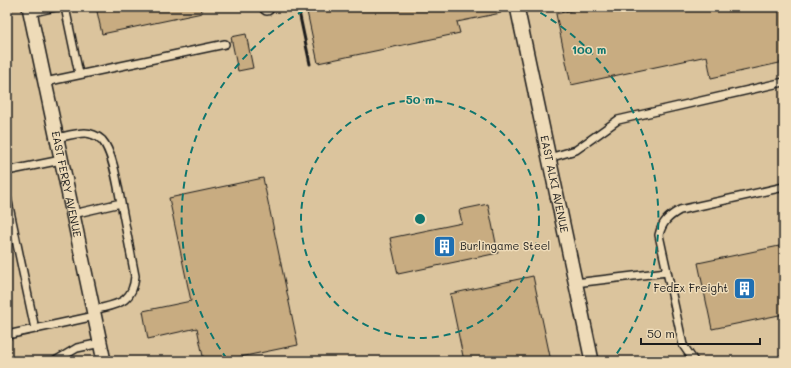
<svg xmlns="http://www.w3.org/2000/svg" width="791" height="368" viewBox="0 0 791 368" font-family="Mali,sans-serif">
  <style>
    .built { fill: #dbc49d }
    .building { fill: #c8ac81; stroke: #1c1c1c }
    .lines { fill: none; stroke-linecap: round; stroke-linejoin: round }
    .service-casing { stroke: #1c1c1c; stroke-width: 10 }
    .minor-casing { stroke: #1c1c1c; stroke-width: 16 }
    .service { stroke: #eedbb8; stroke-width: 7 }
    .minor { stroke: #eedbb8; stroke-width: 13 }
    .rail { stroke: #1c1c1c; stroke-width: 3 }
    .ring { fill: none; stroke: #0f766e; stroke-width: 2; stroke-dasharray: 7 5 }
    .labels { text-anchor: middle; stroke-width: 3; stroke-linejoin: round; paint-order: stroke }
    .street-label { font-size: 11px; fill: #1c1c1c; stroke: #eedbb8 }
    .poi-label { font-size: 11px; fill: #1c1c1c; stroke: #eedbb8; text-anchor: start }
    .centre { fill: #0f766e; stroke: #eedbb8; stroke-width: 2 }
    .ring-label { font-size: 12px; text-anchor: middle; font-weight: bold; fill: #0f766e; stroke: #eedbb8; stroke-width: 3; stroke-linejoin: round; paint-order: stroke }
  </style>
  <rect width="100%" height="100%" fill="#e9d3ae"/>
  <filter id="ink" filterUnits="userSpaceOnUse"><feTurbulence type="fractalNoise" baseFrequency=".025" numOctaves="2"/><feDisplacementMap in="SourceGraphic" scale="8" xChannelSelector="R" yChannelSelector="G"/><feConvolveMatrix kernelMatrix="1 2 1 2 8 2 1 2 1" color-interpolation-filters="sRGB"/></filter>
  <g filter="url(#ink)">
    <!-- built -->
    <path class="built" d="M7,7H784V361H7Z"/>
    <!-- building -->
    <path class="building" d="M96,7H201L202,13L102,34Z
      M306,7H500L501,13L457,22L460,33L318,63Z
      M572,7H784V62L711,78L707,56L571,85L556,14L573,10Z
      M246,34L253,68L238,71L231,37Z
      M263,178L298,345L221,361H204L197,328L148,339L143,311L191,301L169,198Z
      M488,204L498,253L398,274L390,238L462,223L459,210Z
      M784,245V314L712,329L698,263Z
      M533,276L551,361H464L450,294Z"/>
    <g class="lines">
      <defs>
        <path id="service" d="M65,7L79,74
          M30,13L56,7
          M45,82L225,44
          M57,138C66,136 76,133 85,133C90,133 98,136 102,140C113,152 118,187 121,203
          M549,158L576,150L618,120L784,82
          M7,171L61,160
          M7,197L35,329
          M73,214L121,203L135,276C133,304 116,304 94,310
          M575,283L667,272
          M7,335L95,316
          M55,361L77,348L101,343
          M694,361L683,345L659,235C662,222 669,216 680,210L784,187
          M778,361L784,360"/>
        <g id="minor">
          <path id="s1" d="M29,7L104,361"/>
          <path d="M266,7L267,8"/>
          <path id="s2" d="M517,7L592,361"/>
        </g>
      </defs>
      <!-- service casing -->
      <use href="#service" class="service-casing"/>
      <!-- minor casing -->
      <use href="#minor" class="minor-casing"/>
      <!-- service -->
      <use href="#service" class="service"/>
      <!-- minor -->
      <use href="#minor" class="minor"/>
      <!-- rail -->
      <path class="rail" d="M298,7L310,64"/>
    </g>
  </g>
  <!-- distance rings -->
  <g class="ring">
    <circle cx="420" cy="219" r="119"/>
    <path d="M227 359A239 239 0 0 1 310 7M530 7A239 239 0 0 1 613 359"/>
  </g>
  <!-- icons -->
  <defs>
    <symbol id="building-square" viewBox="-11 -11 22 22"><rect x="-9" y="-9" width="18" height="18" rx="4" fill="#1f6fb2" stroke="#eedbb8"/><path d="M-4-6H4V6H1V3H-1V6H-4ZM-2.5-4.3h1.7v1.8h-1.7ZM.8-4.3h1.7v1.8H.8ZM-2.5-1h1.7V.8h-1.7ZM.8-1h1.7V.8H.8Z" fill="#fff"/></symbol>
  </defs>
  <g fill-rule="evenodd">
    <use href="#building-square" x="432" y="234" width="25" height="25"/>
    <use href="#building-square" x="732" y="276" width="25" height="25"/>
  </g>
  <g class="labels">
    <!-- street labels -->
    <g class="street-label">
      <text dy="4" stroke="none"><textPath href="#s1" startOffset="181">EAST FERRY AVENUE</textPath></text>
      <text dy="4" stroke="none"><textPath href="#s2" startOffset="181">EAST ALKI AVENUE</textPath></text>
    </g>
    <!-- poi labels -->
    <g class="poi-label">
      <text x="460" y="250">Burlingame Steel</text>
      <text x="728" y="292" text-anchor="end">FedEx Freight</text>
    </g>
  </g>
  <circle cx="420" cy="219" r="6" class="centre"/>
  <g class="ring-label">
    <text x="589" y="54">100 m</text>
    <text x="420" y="104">50 m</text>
  </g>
  <!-- margin -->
  <rect width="791" height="368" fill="none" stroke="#eedbb8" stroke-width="24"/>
  <rect x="12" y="12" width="767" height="344" fill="none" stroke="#1c1c1c" stroke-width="1.5" filter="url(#ink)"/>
  <!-- scale -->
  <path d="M641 338v6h119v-6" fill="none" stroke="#1c1c1c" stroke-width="2"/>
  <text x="647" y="338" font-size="12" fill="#1c1c1c" stroke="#eedbb8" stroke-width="3" paint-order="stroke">50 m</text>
</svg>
